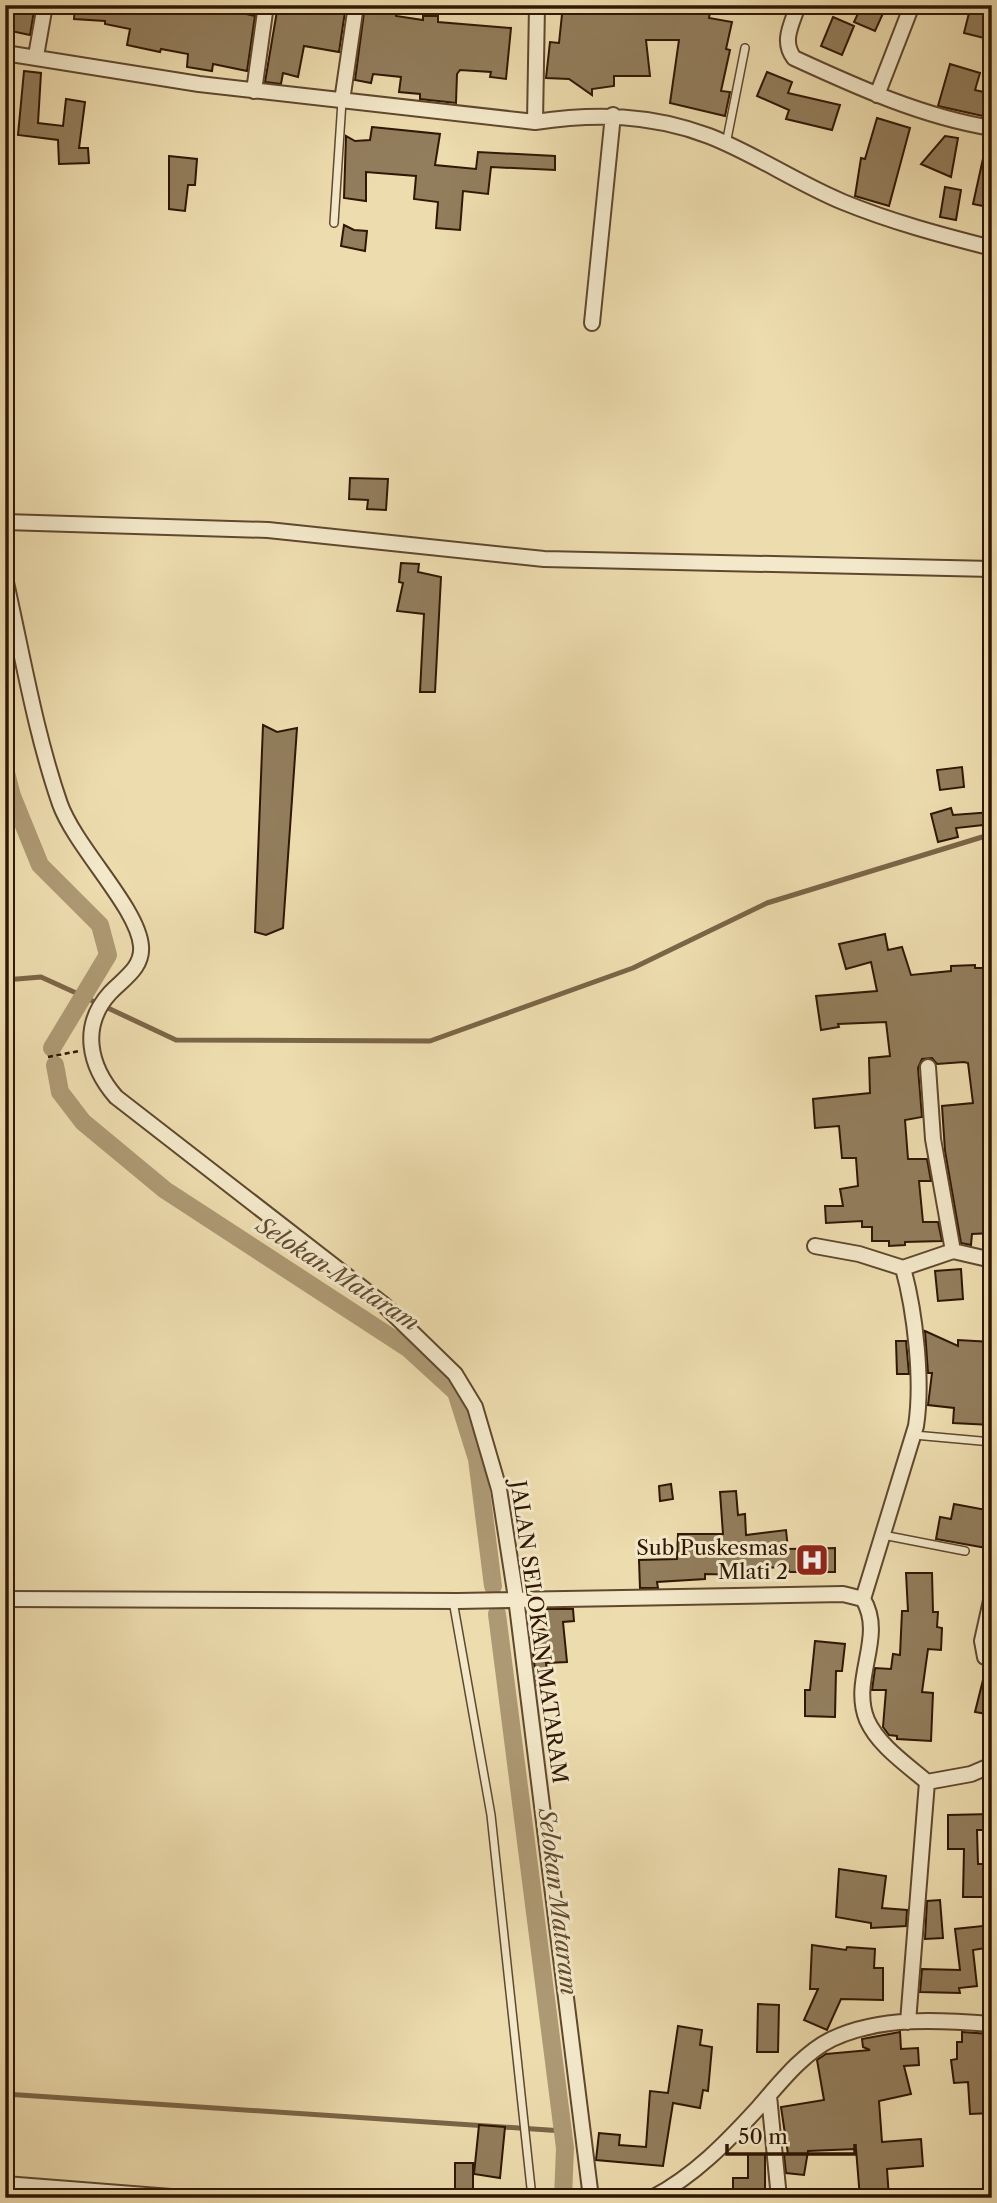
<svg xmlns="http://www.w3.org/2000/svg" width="997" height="2203" viewBox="0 0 997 2203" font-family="'Libre Caslon Text',serif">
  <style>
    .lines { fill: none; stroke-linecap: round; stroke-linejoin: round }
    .stream { stroke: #7b6547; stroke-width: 5 }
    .canal { stroke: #ad9974; stroke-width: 18 }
    .building { fill: #927d5c; stroke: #301703; stroke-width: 2 }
    .service-casing { stroke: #5f482e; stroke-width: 10 }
    .minor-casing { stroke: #5f482e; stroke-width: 18 }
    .path { stroke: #301703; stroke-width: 2.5; stroke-dasharray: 5 3.5; stroke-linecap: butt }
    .service { stroke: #f3e8ca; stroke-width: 7 }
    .minor { stroke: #f3e8ca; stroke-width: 14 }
    .labels { text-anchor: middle; stroke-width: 6; stroke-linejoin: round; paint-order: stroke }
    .poi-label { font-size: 21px; fill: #301703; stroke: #f3e8ca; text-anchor: end }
    .street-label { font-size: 21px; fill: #301703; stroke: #f3e8ca }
    .water-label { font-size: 23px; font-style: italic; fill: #624b30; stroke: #f3e8ca }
  </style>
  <rect width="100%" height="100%" fill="#eddcae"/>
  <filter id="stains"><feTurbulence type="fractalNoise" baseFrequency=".00286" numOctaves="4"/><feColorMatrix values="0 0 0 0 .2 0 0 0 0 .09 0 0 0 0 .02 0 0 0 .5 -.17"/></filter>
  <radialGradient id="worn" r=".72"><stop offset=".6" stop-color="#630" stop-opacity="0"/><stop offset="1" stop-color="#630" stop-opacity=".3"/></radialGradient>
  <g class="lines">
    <!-- stream -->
    <path class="stream" d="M5,980L41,977L74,992
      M90,1000L93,1001
      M110,1009L176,1040L430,1041L633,968L767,903L992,834
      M5,2094L563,2131"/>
    <!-- canal -->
    <path class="canal" d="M5,769L12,796L40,865L100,925L108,955L52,1048
      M55,1065L60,1092L83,1122L165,1190L409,1349L456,1392L477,1459L493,1586
      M497,1614L565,2148L563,2198"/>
  </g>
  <!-- building -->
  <path class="building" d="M16,5H35L30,35L11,31Z
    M75,5H230L229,10L255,16L247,71L213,64L212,71L187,67L188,54L161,49L160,52L127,45L130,29L105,24V21L74,19Z
    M278,5H346L339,52L304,46L298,77L283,73L281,84L265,82Z
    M365,5H397L396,16L423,20V16H438V22L511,28L506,79L490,77L491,72L460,70L457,74L456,103L420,99V94L399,92L401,77L373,74L371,83L355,80Z
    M563,5H582V9L643,5L660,7L659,11L711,5L709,18L732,22L726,49L730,50L721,91L730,92L725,116L670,103L679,40H646L650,76H614V86L592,89V95L569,79L546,78L550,42L559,43Z
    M862,5H876L885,9L875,31L854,22Z
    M971,5H992V40L964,33Z
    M833,17L854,26L842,55L821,46Z
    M950,64L980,73L975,90L992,94V118L938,106Z
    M24,71L41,73L38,123L63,126L66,99L85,102L79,148H88L89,163L59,164L58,140L18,135Z
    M767,72L792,82L788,93L840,105L832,130L786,119L789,110L757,96Z
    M877,118L910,128L889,206L855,196L861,158L865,159Z
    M372,127L440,134L435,165L476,169L478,152L555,156V170L491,167L488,194L463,191L460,230L436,228L438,202L414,199L416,176L366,172V201L344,198L346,136L355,141L370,140Z
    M945,136L958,138L951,177L921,164Z
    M986,145L992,146V189L988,207L973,204Z
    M169,156L197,159L195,185H188L185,211L169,209Z
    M945,187L961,190L956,220L940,217Z
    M344,225L354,230L367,231L365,251L341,246Z
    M350,478L388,479L386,510L367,509L368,500L349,499Z
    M401,563L419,564L418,572L441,577L435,692H420L424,614L397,611L403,583L399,582Z
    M263,725L277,732L297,728L283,928L266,935L255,932Z
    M962,767L964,787L940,790L937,770Z
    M951,808L953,815L992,812V824L956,828L958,837L938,842L931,814Z
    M885,934L888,950L902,947L911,975L951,971V966L975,965V968H992V1233L972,1234L971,1245L961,1243L945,1151L942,1106L973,1103L968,1063L964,1062L937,1064L932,1058L922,1059L918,1068L922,1117L905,1120L908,1159H927L931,1181H919L923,1222H938L942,1241L905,1242V1245L889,1246V1241H872V1227H862V1221L826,1223L825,1206H843L840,1189L858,1186L856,1158H842L839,1126L815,1128L813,1099L870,1093L869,1058L890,1056L886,1022L838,1024L839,1027L821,1030L816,996L877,991L871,962L846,969L839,944Z
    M961,1269L963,1299L938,1301L935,1271Z
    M925,1331L958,1346V1340L992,1342V1425L953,1423L954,1408L928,1405L932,1373H928Z
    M896,1341H906L909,1374H897Z
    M671,1484L673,1499L660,1501L659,1486Z
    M736,1491L738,1515L745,1514L746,1535L786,1530L788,1549L835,1548V1572H789V1566L744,1570V1575L705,1574V1579L657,1582L658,1588H640L639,1560L677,1559L678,1534H723L720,1492Z
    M954,1504L992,1511V1549L936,1539L940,1517L951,1519Z
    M906,1573H932L933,1612H938L937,1627L942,1628L941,1650L928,1649L922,1692L933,1693L931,1741L897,1739V1736L889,1735L883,1727L886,1690H872L875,1668L891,1669L893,1654L900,1655L902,1611H908Z
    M544,1609H573L574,1621L563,1622L567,1662L546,1663L549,1683L537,1685L530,1631L546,1629Z
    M815,1641L845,1644L842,1671H836L835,1717L805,1716V1690H810Z
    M986,1668L992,1669V1715L975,1712Z
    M992,1814V1830H977L978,1864H989V1897H963L964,1849H948V1815Z
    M839,1869L886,1876L882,1908L907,1910L906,1926L871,1928V1923L836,1917Z
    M940,1900L943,1938L925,1939L927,1901Z
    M992,1925V1947L973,1950L977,1986L959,1988L960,1993L920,1992L922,1969L960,1970L955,1929Z
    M812,1945L846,1950L847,1947L875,1949L874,1968H883V2000L841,1999L827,2030L804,2020L818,1989H810Z
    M758,2004L779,2005L778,2052H757Z
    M678,2026L702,2030L700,2045L712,2047L708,2091L703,2090L700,2108L673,2103L663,2166L596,2160L599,2133L620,2135L619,2145L646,2147L650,2091L668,2093Z
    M900,2032L901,2049L918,2048L919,2065L904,2066L911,2094L879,2101L882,2142L921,2139L923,2166L887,2169L889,2198H860L856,2149L808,2151L804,2175L786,2173L784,2154H788L781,2107L824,2100L817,2060L826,2054L870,2050L863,2047L862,2039Z
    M962,2032L990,2034L992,2113L970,2114L968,2082L954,2083L951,2060L957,2059V2042H962Z
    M479,2125L505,2127L500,2178L474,2174Z
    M748,2154H765V2198H733V2178H748Z
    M455,2163H473V2198H455Z"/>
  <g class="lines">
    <defs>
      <path id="service" d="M726,144L745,48
        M334,223L342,101
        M914,1435L992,1442
        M883,1535L965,1551
        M453,1601L491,1815L531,2188L529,2198"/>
      <path id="minor" d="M798,5C792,24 781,41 794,58C857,87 923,117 992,128
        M5,53L199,84L535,122C595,113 651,114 709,136C755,154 797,183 843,202C892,222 941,235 992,248
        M36,56L45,5
        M254,91L266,5
        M877,95L912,5
        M342,101L356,5
        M535,122L537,5
        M592,323L613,115
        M5,522L268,530L544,559L992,569
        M5,578C22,652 35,732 60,804C76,848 138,908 141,946C143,968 123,979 110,993C80,1026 89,1066 116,1097L383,1304L455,1374L475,1407L499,1489L516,1598L591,2198
        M928,1067L933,1139L953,1251
        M815,1246L859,1254L903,1268
        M992,1596L982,1641L985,1657L992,1660
        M5,1599L458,1601L843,1594L863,1599C886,1637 850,1679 867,1720C878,1745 906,1764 927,1782
        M863,1599L916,1426C923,1381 915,1311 903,1268L953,1251L992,1260
        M908,2022L927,1782L971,1774L992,1765
        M769,2096L779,2198
        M5,2184L184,2198
        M652,2198C694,2176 726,2143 758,2108C779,2084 803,2053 832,2039C880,2016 941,2020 992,2024"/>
    </defs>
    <!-- service casing -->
    <use href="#service" class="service-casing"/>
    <!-- minor casing -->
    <use href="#minor" class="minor-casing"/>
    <!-- path -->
    <path class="path" d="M48,1057L79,1051"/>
    <!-- service -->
    <use href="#service" class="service"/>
    <!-- minor -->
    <use href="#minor" class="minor"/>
  </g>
  <!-- icons -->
  <defs>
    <symbol id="hospital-square" viewBox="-11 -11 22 22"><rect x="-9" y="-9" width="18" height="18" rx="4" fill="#8f2418" stroke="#f3e8ca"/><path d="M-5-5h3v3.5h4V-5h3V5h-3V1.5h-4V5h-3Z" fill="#fff"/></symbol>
  </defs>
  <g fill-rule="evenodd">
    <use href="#hospital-square" x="793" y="1541" width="38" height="38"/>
  </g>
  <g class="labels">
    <!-- poi labels -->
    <g class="poi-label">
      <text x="788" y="1555">Sub Puskesmas<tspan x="788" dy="24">Mlati 2</tspan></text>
    </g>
    <!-- street labels -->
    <g class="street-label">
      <text transform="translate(539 1632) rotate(82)" y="7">JALAN SELOKAN MATARAM</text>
    </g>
    <!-- water labels -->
    <g class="water-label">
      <text transform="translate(338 1274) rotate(33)" y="8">Selokan Mataram</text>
      <text transform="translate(558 1902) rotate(83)" y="8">Selokan Mataram</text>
    </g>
  </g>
  <!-- margin -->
  <rect width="997" height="2203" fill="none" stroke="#eddcae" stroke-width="28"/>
  <rect x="7" y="7" width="983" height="2189" fill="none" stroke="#301703" stroke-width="3.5"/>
  <rect x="14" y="14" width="969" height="2175" fill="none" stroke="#301703" stroke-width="2"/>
  <!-- scale -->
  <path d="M727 2144v10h128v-10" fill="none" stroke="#301703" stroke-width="3.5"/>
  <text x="738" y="2144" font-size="21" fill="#301703" stroke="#f3e8ca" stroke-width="5" paint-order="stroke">50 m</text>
  <rect width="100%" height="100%" filter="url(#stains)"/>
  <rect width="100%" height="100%" fill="url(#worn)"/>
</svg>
